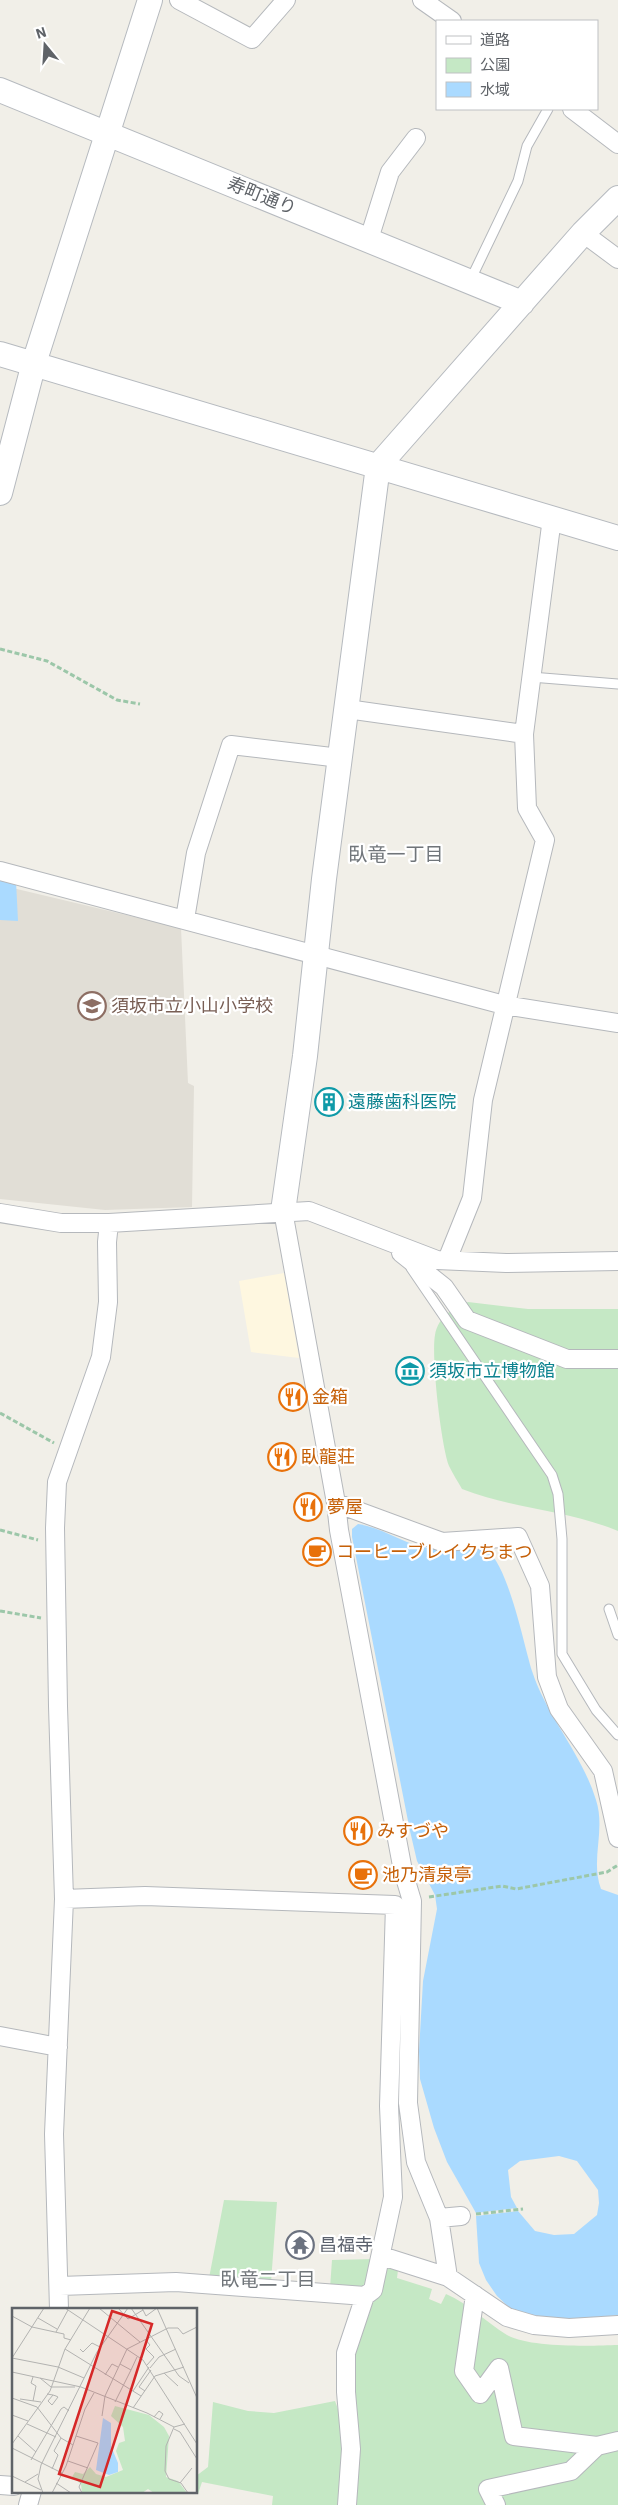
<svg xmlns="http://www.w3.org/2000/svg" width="618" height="2505" viewBox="0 0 618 2505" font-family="'IBM Plex Sans','Noto Sans JP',sans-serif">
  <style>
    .commercial { fill: #fef7e0 }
    .education { fill: #e1ded6 }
    .green { fill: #c5e8c5 }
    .water { fill: #aadaff }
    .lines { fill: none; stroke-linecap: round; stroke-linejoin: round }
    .lane-casing { stroke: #b5b8bc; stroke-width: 11 }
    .street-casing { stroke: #b5b8bc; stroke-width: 20 }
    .secondary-casing { stroke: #b6babf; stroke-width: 26 }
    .path { stroke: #9cc7a9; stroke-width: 3; stroke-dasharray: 5 2.5; stroke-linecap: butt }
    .lane { stroke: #fff; stroke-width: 9 }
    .street { stroke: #fff; stroke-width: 18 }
    .secondary { stroke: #fff; stroke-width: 24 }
    .labels { text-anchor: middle; stroke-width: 4.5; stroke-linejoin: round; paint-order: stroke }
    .street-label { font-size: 18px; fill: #5f6368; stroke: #fff }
    .education-label { font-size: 18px; fill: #785e54; stroke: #fff; text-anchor: start }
    .culture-label { font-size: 18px; fill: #0d838f; stroke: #fff; text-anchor: start }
    .food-label { font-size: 18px; fill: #c56008; stroke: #fff; text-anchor: start }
    .worship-label { font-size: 18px; fill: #5b616d; stroke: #fff; text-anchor: start }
    .neighbourhood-label { font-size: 19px; fill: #70757a; stroke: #fff }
    .inset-road { fill: none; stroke: #b3b3b1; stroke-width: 1 }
    .view { fill: #d62828; fill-opacity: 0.15; stroke: #d62828; stroke-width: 2.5 }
    .inset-edge { fill: none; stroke: #5f6368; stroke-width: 2.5 }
  </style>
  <rect width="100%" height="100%" fill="#f1efe8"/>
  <!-- commercial -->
  <path class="commercial" d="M284,1273L299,1358L251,1352L239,1281Z"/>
  <!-- education -->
  <path class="education" d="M0,885L181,928L188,1083L194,1086L192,1207L105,1210L0,1199Z"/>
  <!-- green -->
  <path class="green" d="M468,1302L528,1309H618V1531C568,1510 513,1509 462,1489C458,1482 453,1474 449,1466C441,1445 431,1356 435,1335C438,1317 453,1308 468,1302Z
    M224,2200L277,2202L271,2282L209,2278Z
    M375,2259L368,2291L330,2288L332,2260Z
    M387,2268L398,2270L397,2278L432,2289L429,2299L441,2304L446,2294C469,2304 486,2322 507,2335C529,2348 592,2346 618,2345V2505H352L351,2353L369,2301L379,2297Z
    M335,2401C349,2436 344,2469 340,2505H272L273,2496L202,2482L198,2494H192L193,2491H196V2476L208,2467L213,2402L248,2411L274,2413Z"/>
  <!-- water -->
  <path class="water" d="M0,881H16L18,921L0,920Z
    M358,1524C381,1527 400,1542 423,1547C437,1550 477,1545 487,1551C508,1564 524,1646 532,1671C547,1717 582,1754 596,1800C606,1831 590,1859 601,1889L618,1895V2315L584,2319L546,2318L512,2310L497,2296L486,2280L479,2263L476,2216L518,2211L535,2231L554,2235L574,2234L597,2215L599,2203L598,2190L577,2161L559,2156L520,2161L508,2170L511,2197L517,2208L476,2213L447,2162L434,2128L420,2079L419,2051L423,1981L437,1909L435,1895L417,1861L410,1831L352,1537V1529Z"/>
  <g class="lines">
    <defs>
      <path id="lane" d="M470,281L518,181L527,146L548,109
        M531,677L618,684
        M411,1268L552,1475L558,1494L562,1539V1654L596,1710L618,1735
        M609,1609L618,1635"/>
      <path id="street" d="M179,0L252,39L286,0
        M422,0L452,21
        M572,109L618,144
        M583,233L618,259
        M369,239L390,172L416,138
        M347,709L524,734L552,518
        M0,871L504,1005L618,1023
        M185,919L196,853L231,745L340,758
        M283,1211L336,1503L339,1530L403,1871L412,1901L408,2103L416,2162L439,2218L448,2277
        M0,1213L61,1223H109L309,1211L437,1260L506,1263L618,1261
        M401,1253L444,1287L467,1320L567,1359H618
        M447,1260L472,1198L483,1100L545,840L527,808L524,734
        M336,1503L442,1542L518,1537L540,1586L547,1677L559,1709L603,1771L618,1838
        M0,2036L58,2047
        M439,2218L461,2216
        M382,2256L448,2277L507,2317L534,2325L569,2328L618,2325
        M60,2286L176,2282L365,2296L373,2290L393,2197L389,2106L395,1905L145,1896L64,1899
        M475,2295L464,2371L480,2394L499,2368L514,2436L597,2446L571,2471L488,2489L496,2505
        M59,2309L54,2134L64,1899L58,1706L55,1528L57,1482L101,1357L108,1302L107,1242L109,1223
        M597,2446L618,2441
        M0,2485L14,2486
        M28,2505L32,2491
        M347,2505L351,2449L346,2392V2353L365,2296"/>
      <path id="secondary" d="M0,90L522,303
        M0,354L618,538
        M0,493L34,363L150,0
        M283,1211L305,1056L324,879L378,466L583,233L618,198"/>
    </defs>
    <!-- lane casing -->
    <use href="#lane" class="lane-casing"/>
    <!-- street casing -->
    <use href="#street" class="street-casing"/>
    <!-- secondary casing -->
    <use href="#secondary" class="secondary-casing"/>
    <!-- path -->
    <path class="path" d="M0,649L47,661L117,700L140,704
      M0,1413L54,1443
      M0,1530L38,1540
      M0,1611L41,1618
      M429,1897L502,1886L516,1889L607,1872L618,1865
      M476,2214L523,2209"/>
    <!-- lane -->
    <use href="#lane" class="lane"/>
    <!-- street -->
    <use href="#street" class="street"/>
    <!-- secondary -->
    <use href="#secondary" class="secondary"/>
  </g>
  <!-- icons -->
  <defs>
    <symbol id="school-ring" viewBox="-11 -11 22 22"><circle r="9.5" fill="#fff" stroke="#8d6e63" stroke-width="1.5"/><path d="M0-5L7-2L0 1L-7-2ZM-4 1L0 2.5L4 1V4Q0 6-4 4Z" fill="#8d6e63"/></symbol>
    <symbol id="building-ring" viewBox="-11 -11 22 22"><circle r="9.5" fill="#fff" stroke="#0f9aa8" stroke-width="1.5"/><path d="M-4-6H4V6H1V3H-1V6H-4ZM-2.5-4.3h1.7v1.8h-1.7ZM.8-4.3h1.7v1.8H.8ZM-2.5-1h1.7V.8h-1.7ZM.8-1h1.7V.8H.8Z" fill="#0f9aa8"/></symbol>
    <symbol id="museum-ring" viewBox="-11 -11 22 22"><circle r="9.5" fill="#fff" stroke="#0f9aa8" stroke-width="1.5"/><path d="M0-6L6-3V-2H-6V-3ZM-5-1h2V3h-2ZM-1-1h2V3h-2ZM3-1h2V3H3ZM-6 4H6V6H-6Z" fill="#0f9aa8"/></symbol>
    <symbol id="restaurant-ring" viewBox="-11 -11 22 22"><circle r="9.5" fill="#fff" stroke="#e8710a" stroke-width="1.5"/><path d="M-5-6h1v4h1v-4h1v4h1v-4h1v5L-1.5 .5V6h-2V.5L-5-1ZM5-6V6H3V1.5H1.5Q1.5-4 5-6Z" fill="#e8710a"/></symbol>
    <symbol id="cafe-ring" viewBox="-11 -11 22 22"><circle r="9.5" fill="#fff" stroke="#e8710a" stroke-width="1.5"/><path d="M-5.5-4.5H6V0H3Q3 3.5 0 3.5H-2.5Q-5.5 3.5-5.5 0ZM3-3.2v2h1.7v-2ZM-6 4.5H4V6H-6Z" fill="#e8710a"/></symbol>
    <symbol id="temple-ring" viewBox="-11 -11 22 22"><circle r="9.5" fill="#fff" stroke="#6b7280" stroke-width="1.5"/><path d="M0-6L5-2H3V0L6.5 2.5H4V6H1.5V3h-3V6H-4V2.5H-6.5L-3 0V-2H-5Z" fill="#6b7280"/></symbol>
  </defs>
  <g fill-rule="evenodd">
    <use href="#school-ring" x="76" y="990" width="32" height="32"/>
    <use href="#building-ring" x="313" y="1086" width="32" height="32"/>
    <use href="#museum-ring" x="394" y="1355" width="32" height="32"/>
    <use href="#restaurant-ring" x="277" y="1381" width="32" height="32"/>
    <use href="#restaurant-ring" x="266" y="1441" width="32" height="32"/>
    <use href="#restaurant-ring" x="292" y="1491" width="32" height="32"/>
    <use href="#cafe-ring" x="301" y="1536" width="32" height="32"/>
    <use href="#restaurant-ring" x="342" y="1815" width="32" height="32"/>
    <use href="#cafe-ring" x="347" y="1859" width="32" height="32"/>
    <use href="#temple-ring" x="284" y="2229" width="32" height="32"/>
  </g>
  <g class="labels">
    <!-- street labels -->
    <g class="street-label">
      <text transform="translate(262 196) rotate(22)" y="6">寿町通り</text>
    </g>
    <!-- education labels -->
    <g class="education-label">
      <text x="111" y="1012">須坂市立小山小学校</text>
    </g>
    <!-- culture labels -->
    <g class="culture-label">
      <text x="348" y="1108">遠藤歯科医院</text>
      <text x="429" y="1377">須坂市立博物館</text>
    </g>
    <!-- food labels -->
    <g class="food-label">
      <text x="312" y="1403">金箱</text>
      <text x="301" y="1463">臥龍荘</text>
      <text x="327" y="1513">夢屋</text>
      <text x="336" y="1558">コーヒーブレイクちまつ</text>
      <text x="377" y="1837">みすづや</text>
      <text x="382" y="1881">池乃清泉亭</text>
    </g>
    <!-- worship labels -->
    <g class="worship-label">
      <text x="319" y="2251">昌福寺</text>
    </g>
    <!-- neighbourhood labels -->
    <g class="neighbourhood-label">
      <text x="396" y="861">臥竜一丁目</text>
      <text x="268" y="2286">臥竜二丁目</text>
    </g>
  </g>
  <!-- overview -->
  <g transform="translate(12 2308)">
    <rect width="185" height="185" fill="#f1efe8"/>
    <path d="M103,98L137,107L152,119L157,128L154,169L166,173L175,185H142L136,181L130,185H70L69,176L60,169L63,164L71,166L78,159L84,166L94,169L111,162L104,143L107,135L113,133L111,119L99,108Z" fill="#c5e8c5"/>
    <path d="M91,110L99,115V138L106,155V164L97,167L84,162Z" fill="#aadaff"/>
    <path class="inset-road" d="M32,0L0,50L46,59L72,70M53,0L131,52L185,136M87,0L128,34M106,0L116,11L131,2M119,0L167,68L177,75M130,0L134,8L145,0M145,0L185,90M0,8L20,19L52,26V30L59,32M26,10L45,21M44,24L56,2M133,31L138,37L134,41L142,49L135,57M53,41L129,88M68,41L71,44L80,35L88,39M108,56L119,62L125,49M138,60L147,49L164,41M0,64L69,79L135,105L162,119L173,116M152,65L166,78M93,67L100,56L106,59M21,69L19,75L24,78L21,93M28,70L39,79H63M121,83L137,59M133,83L127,79L139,62M35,86L41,87L44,88L46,89L40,97L36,93L41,87M0,90L25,99L49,130L61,137M8,91L29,94M103,94L119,62M121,100L143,68L172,59M0,107L16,113M90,108L93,88L115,41L156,20H166L171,26L185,19M142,109L147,103L151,106L148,111M15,116L44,129M162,119L154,138L153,163L157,171L169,175L176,185M162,121L168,124L185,151M6,128L24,144M64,128L86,135L67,179L70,185M0,136L38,83L53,41L78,0M0,140L50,165M19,152L49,101L52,99L57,103M56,153L76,160M40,161L46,147L42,143L49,130M0,168L29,182M13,174L26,166M44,175L59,185M168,175L180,160M31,185L26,171L29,157L85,44L116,0M40,185L54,158L73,101L82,85"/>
    <path class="view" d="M100,3L140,16L88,179L47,166Z"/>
    <rect width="185" height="185" class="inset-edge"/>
  </g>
  <!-- legend -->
  <rect x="436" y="20" width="162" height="90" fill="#ffffff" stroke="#bfc1c3"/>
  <rect x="446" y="36" width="25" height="8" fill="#ffffff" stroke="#bfc1c3"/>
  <text x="480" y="45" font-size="15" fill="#5f6368">道路</text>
  <rect x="446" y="58" width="25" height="15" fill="#c5e8c5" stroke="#bfc1c3"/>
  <text x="480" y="70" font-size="15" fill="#5f6368">公園</text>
  <rect x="446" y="82" width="25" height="15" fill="#aadaff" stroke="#bfc1c3"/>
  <text x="480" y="95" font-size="15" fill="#5f6368">水域</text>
  <!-- north arrow -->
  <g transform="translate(45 45) rotate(342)" stroke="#ffffff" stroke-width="4" paint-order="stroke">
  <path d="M0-4L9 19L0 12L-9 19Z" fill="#5f6368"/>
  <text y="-8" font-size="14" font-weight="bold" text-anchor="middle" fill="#5f6368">N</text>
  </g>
</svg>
